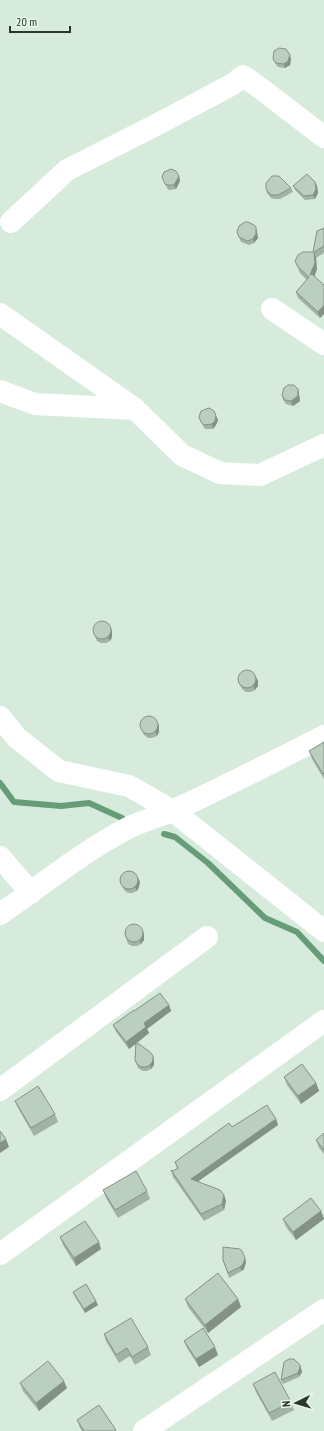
<svg xmlns="http://www.w3.org/2000/svg" width="324" height="1431" viewBox="0 0 324 1431" font-family="'PT Sans Narrow',sans-serif">
  <style>
    .lines { fill: none; stroke-linecap: round; stroke-linejoin: round }
    .stream { stroke: #679c79; stroke-width: 6 }
    .minor { stroke: #fff; stroke-width: 22 }
    .wall { fill: #a1b2a6 }
    .shaded-wall { fill: #839187 }
    .building { fill: #bbcfc1; stroke: #839187 }
  </style>
  <rect width="100%" height="100%" fill="#d7ebdd"/>
  <g class="lines">
    <!-- stream -->
    <path class="stream" d="M0,783L14,802L61,806L89,803L122,818
      M164,834L175,837L208,863L265,918L297,932L324,961"/>
    <!-- minor -->
    <path class="minor" d="M11,222L67,170L158,124L233,84L243,76L256,85L324,137
      M272,309L324,344
      M0,314L135,409L182,455L220,473L260,475L324,445
      M0,391L35,404L135,409
      M0,717L17,738L59,771L129,786L173,811L324,931
      M0,857L31,893
      M0,914C42,885 81,853 126,829C141,821 159,817 174,810C225,787 275,761 324,736
      M0,1090L207,937
      M0,1254L324,1021
      M144,1431L324,1310"/>
  </g>
  <!-- wall -->
  <path class="wall" d="M273,59H291L290,65L285,68L278,67L275,63Z
    M179,176L180,181L176,189L169,190L167,188L162,177Z
    M315,182L317,186L318,193L315,199L305,200L295,190L293,186Z
    M291,188L293,192L280,199H274L271,198L267,193L266,189Z
    M324,228V253L316,258L317,269L314,276L320,318L298,298L296,292L307,280L300,273L295,261L313,252Z
    M237,232H257L258,238L254,243L249,245L241,242Z
    M298,389L299,394L300,401L293,406L286,404L283,400L282,395Z
    M216,416L218,420L216,425L213,429H205L203,426L199,417Z
    M111,628L112,633V637L110,641L106,643H101L97,641L93,632Z
    M256,677L258,681V686L255,690L251,692H246L242,689L238,681Z
    M158,723L159,727V732L157,736L152,738H148L144,735L140,727Z
    M324,742V779L312,759L309,751Z
    M138,878L140,882L139,887L137,891L132,893H128L124,890L120,882Z
    M125,935H144V940L141,944L137,946H132L128,944Z
    M169,1005L171,1011L147,1029L149,1033L137,1043L153,1056L154,1060V1065L151,1069L147,1071H143L138,1068L135,1060L136,1044L129,1049L116,1032L113,1025L134,1011Z
    M284,1077L316,1083L319,1091L301,1104L287,1085Z
    M15,1101L55,1114L58,1122L34,1136L18,1108Z
    M276,1119L278,1125L198,1181L224,1195L226,1201L224,1210L204,1221L173,1177L171,1170L173,1171L177,1169L175,1162L232,1127Z
    M324,1133V1154L319,1148L316,1140Z
    M103,1190L147,1191L150,1199L118,1218L106,1198Z
    M321,1211L324,1219L296,1240L286,1227L283,1219Z
    M60,1237L101,1249L76,1266L63,1245Z
    M242,1251L246,1262L244,1269L242,1271L229,1278L223,1260Z
    M73,1292L98,1305L85,1313L75,1297Z
    M185,1299H238L241,1307L208,1333L188,1307Z
    M104,1334L148,1347L151,1355L135,1365L130,1356L119,1363L106,1341Z
    M184,1341L218,1355L199,1367L187,1348Z
    M300,1365L302,1372L299,1377L283,1384L281,1380Z
    M20,1383L67,1388L39,1411L23,1391Z
    M253,1384L291,1402L294,1410L272,1421L256,1392Z
    M77,1420L116,1431H82L80,1428Z"/>
  <!-- shaded-wall -->
  <path class="shaded-wall" d="M290,55L291,59L290,65L285,68L284,64Z
    M179,176L180,181L176,189L174,185Z
    M315,182L317,186L318,193L315,199L313,195Z
    M256,227L257,232L258,238L254,243L253,239Z
    M314,252L316,258L317,269L313,281L310,275Z
    M324,305V314L320,318L318,312Z
    M298,389L299,394L300,401L293,406L291,401Z
    M216,416L218,420L216,425L213,429L212,424Z
    M111,628L112,633V637L110,641L108,637Z
    M256,677L258,681V686L255,690L253,685Z
    M158,723L159,727V732L157,736L155,731Z
    M138,878L140,882L139,887L137,891L135,887Z
    M143,931L144,935V940L141,944L140,940Z
    M169,1005L171,1011L147,1029L149,1033L129,1049L126,1042L144,1023Z
    M153,1056L154,1060V1065L151,1069L150,1065Z
    M316,1083L319,1091L301,1104L298,1096Z
    M276,1119L278,1125L193,1185L191,1179Z
    M6,1139L9,1147L0,1153V1143Z
    M224,1195L226,1201L224,1210L222,1204Z
    M321,1211L324,1219L296,1240L293,1232Z
    M99,1242L101,1249L76,1266L74,1258Z
    M245,1258L246,1262L244,1269L242,1271L240,1267Z
    M238,1299L241,1307L208,1333L205,1325Z
    M96,1301L98,1305L85,1313L84,1309Z
    M215,1347L218,1355L199,1367L196,1359Z
    M300,1365L302,1372L299,1377L298,1373Z
    M64,1381L67,1388L39,1411L36,1403Z"/>
  <!-- building -->
  <path class="building" d="M279,48L286,49L290,55L288,61L284,64L276,63L273,59L274,51Z
    M171,169L176,171L179,176L174,185H168L165,184L162,177L164,172Z
    M307,174L315,182L316,189L313,195L304,196L293,186Z
    M272,176H279L291,188L278,195H272L270,194L266,189V183Z
    M245,222H248L254,225L256,227V234L253,239L247,241L239,237L237,232L239,226Z
    M324,228V246L314,252L315,263L310,275L312,274L324,285V305L318,312L296,292L309,277L298,267L295,261L298,255L303,252H313L317,231Z
    M288,385H294L298,389V396L291,401L285,400L282,395L284,388Z
    M209,408L214,411L216,416L215,421L212,424L204,425L201,422L199,417L201,411Z
    M93 630a9 9 0 1 1 18 0a9 9 0 1 1-18 0Z
    M238 679a9 9 0 1 1 18 0a9 9 0 1 1-18 0Z
    M140 725a9 9 0 1 1 18 0a9 9 0 1 1-18 0Z
    M324,742V773L323,774L309,751Z
    M120 880a9 9 0 1 1 18 0a9 9 0 1 1-18 0Z
    M125 933a9 9 0 1 1 18 0a9 9 0 1 1-18 0Z
    M160,993L169,1005L144,1023L146,1027L126,1042L113,1025L134,1010V1011Z
    M136,1042L150,1052L153,1056V1061L150,1065L146,1067H141L137,1064L135,1060Z
    M302,1064L316,1083L298,1096L284,1077Z
    M38,1086L55,1114L31,1128L15,1101Z
    M267,1105L276,1119L191,1179L220,1190L224,1195L222,1204L201,1214L171,1170L173,1171L178,1168L175,1162L229,1123L232,1127Z
    M0,1131L6,1139L0,1143Z
    M324,1133V1150L316,1140Z
    M136,1171L147,1191L115,1210L103,1190Z
    M311,1198L321,1211L293,1232L283,1219Z
    M85,1221L99,1242L74,1258L60,1237Z
    M223,1247L240,1249L242,1251L245,1258L243,1264L240,1267L228,1273L223,1260Z
    M218,1273L238,1299L205,1325L185,1299Z
    M86,1284L96,1301L84,1309L73,1292Z
    M131,1318L148,1347L132,1357L127,1348L116,1355L104,1334Z
    M203,1328L215,1347L196,1359L184,1341Z
    M289,1359H294L300,1365V1368L298,1373L281,1380L284,1362Z
    M48,1361L64,1381L36,1403L20,1383Z
    M275,1372L291,1402L269,1413L253,1384Z
    M99,1405L116,1430L114,1431H84L77,1420Z"/>
  <!-- north arrow -->
  <g transform="translate(296 1403) rotate(265)" stroke="#e4f8ea" stroke-width="3" paint-order="stroke">
  <path d="M0-3L7 15L0 10L-7 15Z" fill="#2d352f"/>
  <text y="-6" font-size="11" font-weight="bold" text-anchor="middle" fill="#2d352f">N</text>
  </g>
  <!-- scale -->
  <path d="M10 26v6h60v-6" fill="none" stroke="#2d352f" stroke-width="2"/>
  <text x="16" y="26" font-size="12" fill="#2d352f" stroke="#e4f8ea" stroke-width="3" paint-order="stroke">20 m</text>
</svg>
